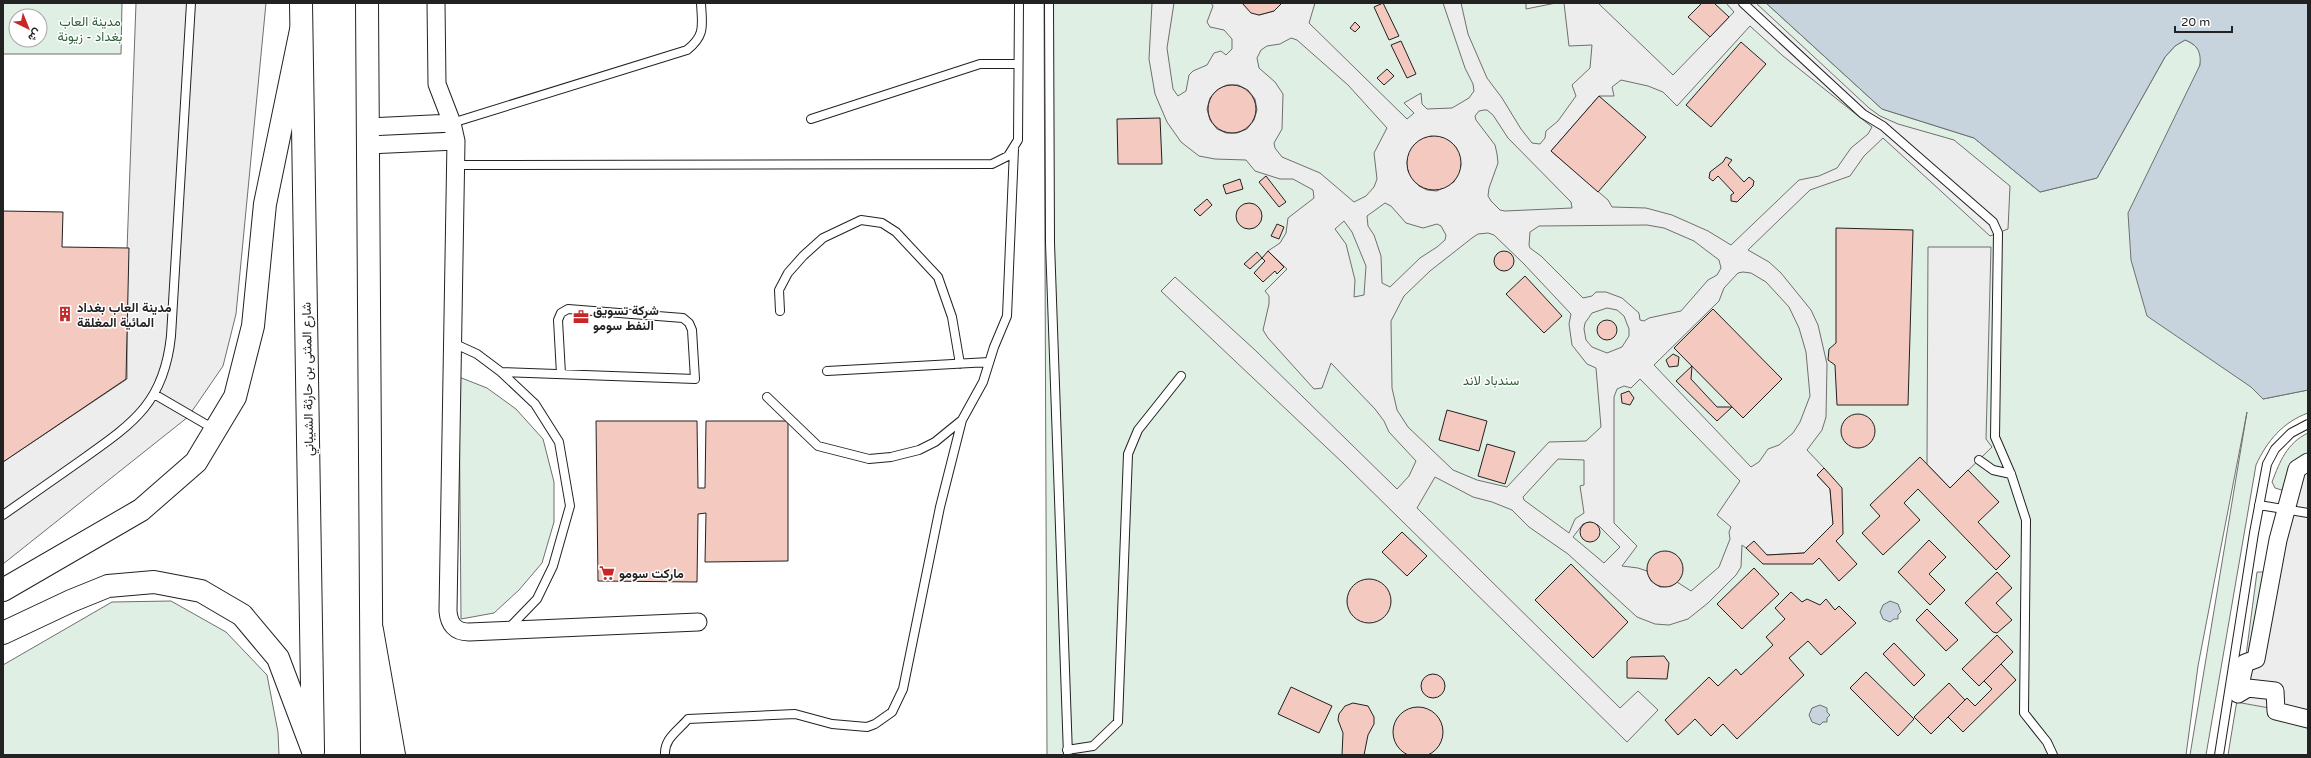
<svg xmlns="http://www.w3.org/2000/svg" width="2311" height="758" viewBox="0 0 2311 758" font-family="'Varela Round',Vazirmatn,sans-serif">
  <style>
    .green { fill: #e0efe3; stroke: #6f6f6f; fill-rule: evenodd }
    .parking { fill: #ededed; stroke: #6f6f6f; fill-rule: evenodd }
    .water { fill: #c7d3dd; stroke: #6f6f6f }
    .building { fill: #f3c9c0; stroke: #222 }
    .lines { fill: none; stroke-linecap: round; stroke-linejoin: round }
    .lane-casing { stroke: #222; stroke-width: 10 }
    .street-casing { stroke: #222; stroke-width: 19 }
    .primary-casing { stroke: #222; stroke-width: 24 }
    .highway-casing { stroke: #222; stroke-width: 24 }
    .lane { stroke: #fff; stroke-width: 8 }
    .street { stroke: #fff; stroke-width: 17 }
    .primary { stroke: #fff; stroke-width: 22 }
    .highway { stroke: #fff; stroke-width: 22 }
    .labels { text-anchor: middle; stroke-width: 3; stroke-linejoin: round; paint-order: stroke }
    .park-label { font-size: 13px; fill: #2f5e38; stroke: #fff }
    .poi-label { font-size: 13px; font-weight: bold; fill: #222; stroke: #fff; text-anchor: start }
    .street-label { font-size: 13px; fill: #222; stroke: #fff }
  </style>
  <rect width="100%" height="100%" fill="#fff"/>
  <!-- green -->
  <path class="green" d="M3,3H122L121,54H3ZM16,16H40V40H16Z
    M1044,3H1766L1882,109L1974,138L2040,192L2097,178L2165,57L2175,46L2185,40C2200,46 2204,56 2198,71L2251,387L2263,399L2308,390V413C2283,422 2267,441 2256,465L2206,755H2190L2247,412L2198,666L2186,755H1047Z
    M459,377L487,388L516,409L543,439L554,482V522L542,563L519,590L494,613L461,619Z
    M2308,433V462L2285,491L2275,488L2272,482C2280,461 2287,443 2308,433Z
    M2257,572H2265L2256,659L2245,663Z
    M171,601L226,632L267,675L278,732L279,755H3V665L112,602Z
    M2238,694L2308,719V755H2228Z"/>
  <!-- parking -->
  <path class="parking" d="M136,3H266L236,314L223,366L188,417L3,564V462L127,379V250Z
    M1152,3H1174L1167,48L1173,89L1178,96L1186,91L1189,75L1193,71L1207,65L1214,53L1221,51L1226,55L1232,49V39L1224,30L1210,27L1207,22L1213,6L1211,3H1242L1251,12L1259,15L1274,11L1282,3H1315L1309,23L1407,119L1414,113L1404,103L1421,93L1422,104L1427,109L1452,108L1469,98L1474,91L1473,84L1465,68L1443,3H1461L1468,34L1487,78L1502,98L1521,129L1532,143L1540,144L1545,138L1546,131L1558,121L1576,96L1572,85L1590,68L1592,45L1569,46L1564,3H1598L1673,75L1734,12L1726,3H1756L1869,108L1880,116L1898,124L1954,140L2010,186L2008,229L1990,236L1883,138L1864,156L1850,176L1810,190L1748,250L1769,262L1781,273L1811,310L1818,325L1827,364L1826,417L1822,430L1807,450L1824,468L1817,475L1830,489L1833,524L1804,553L1767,555L1746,548L1742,545L1741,567L1736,575L1708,603L1688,619L1669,625L1655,624L1637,617L1568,554L1529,527L1512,510L1492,502L1473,497L1435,477L1417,508L1620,708L1638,691L1658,710L1627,742L1344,464L1161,291L1175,277L1255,350L1397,489L1409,476L1416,461L1389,432L1384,421L1375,409L1331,363L1322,388L1314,389L1268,338L1263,330L1269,304V296L1265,291L1287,269L1268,251L1280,243L1286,233L1288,218L1314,198L1313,190L1293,179H1280L1255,171L1246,160L1215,159L1199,156L1181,142L1167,122L1155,94L1149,59ZM1750,26L1783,56L1872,127L1868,134L1851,148L1837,168L1819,176L1799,180L1731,245L1708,231L1672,215L1646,208L1612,207L1608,200L1551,151L1599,96H1614L1612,87L1621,80L1648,86L1663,92L1677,106ZM1291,38L1297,40L1348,85L1387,128L1374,153L1377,179L1374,187L1366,196L1354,202L1320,173L1282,157L1275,148L1274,143L1282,129L1283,94L1275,82L1259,68L1257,58L1261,50L1267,46L1280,44ZM1227,85H1238L1248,90L1255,99L1257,110L1254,120L1247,129L1237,133H1226L1217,129L1210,120L1207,109L1210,98L1217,90ZM1484,110H1487L1493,115L1508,138L1571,202L1572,208L1505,211L1500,210L1491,201L1488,196L1489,188L1498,163L1497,154L1495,145L1476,120L1475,116L1479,111ZM1431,136L1449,141L1456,147L1461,165L1454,182L1437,191L1427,190L1419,186L1408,171L1407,162L1414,145ZM1385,203L1391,206L1406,223L1423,228L1437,224L1441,226L1446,235L1445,240L1437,247L1420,258L1390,287L1382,283L1381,256L1374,235L1368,226L1367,216ZM1344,221L1352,232L1366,266L1364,295L1354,297L1355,280L1346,244L1335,229ZM1647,225L1664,228L1694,241L1719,260L1721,268L1717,275L1708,280L1681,311L1649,318L1644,321L1640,320L1639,313L1622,298L1606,292H1596L1592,296L1583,298L1541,256L1530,248L1529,245L1530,232L1539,226ZM1488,233L1494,235L1523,263L1571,314L1569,324L1572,345L1587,364L1596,368L1601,427L1586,441L1549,442L1507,487L1477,480L1453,470L1408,427L1397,410L1392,388L1391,321L1404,296L1430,271L1472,238L1478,234ZM1743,272L1751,273L1766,282L1789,307L1799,328L1806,352L1810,396L1800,422L1793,433L1779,445L1768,449L1759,462L1751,467L1654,365L1719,301L1724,288L1738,273ZM1607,308L1617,310L1624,316L1629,329V336L1622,347L1607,353L1592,347L1586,340L1584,329L1585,323L1592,313ZM1640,379L1740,481L1717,515L1731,527L1729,532L1730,539L1719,567L1691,591L1677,582L1671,586L1660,587L1651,581L1647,571L1638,568L1622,566L1637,546L1614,523V397L1617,389L1624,386L1631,388ZM1558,459L1584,460V485L1580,486L1584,513L1575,519L1569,533L1524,500L1523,497ZM1590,522L1598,525L1620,547L1604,563L1573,537L1583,524Z
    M1526,3H1556L1526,9Z
    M1928,247H1991L1986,439L1992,447L1950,488L1927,464Z
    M2308,469V715L2236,702L2245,663L2256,659L2294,480Z"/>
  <!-- water -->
  <path class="water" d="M1766,3H2308V390L2263,399L2251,387L2147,316L2131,260L2128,213L2200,65C2201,52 2198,45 2185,40L2175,46L2165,57L2097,178L2040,192L1974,138L1882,109Z
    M1890,601L1898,604L1901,612L1898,615V619H1894L1890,622L1883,619L1880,612L1883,605Z
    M1820,705L1827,708V712L1830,715L1827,718V722H1823L1820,725L1812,722L1809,715L1812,708Z"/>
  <!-- building -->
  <path class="building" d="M1242,3H1282L1274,11L1259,15L1251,13Z
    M1383,3L1399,36L1389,40L1374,7Z
    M1702,3H1714L1729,17L1710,37L1688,17Z
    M1355,22L1360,27L1355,32L1350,28Z
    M1401,41L1416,74L1407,78L1391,45Z
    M1741,42L1766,64L1711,127L1686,105Z
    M1387,69L1394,76L1384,85L1377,78Z
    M1208 109a24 24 0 1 1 48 0a24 24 0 1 1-48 0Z
    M1599,96L1646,137L1598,192L1551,151Z
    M1160,118L1162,164H1118L1117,119Z
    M1407 163a27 27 0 1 1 54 0a27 27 0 1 1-54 0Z
    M1726,157L1732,160L1728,165L1744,182L1749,177L1754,181L1753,186L1737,202L1731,201V195L1734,193L1718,176L1713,181L1709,178L1710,172L1723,162Z
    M1266,176L1286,202L1279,207L1259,182Z
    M1240,179L1243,189L1226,194L1223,185Z
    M1207,199L1212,205L1200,216L1194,210Z
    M1236 216a13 13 0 1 1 26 0a13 13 0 1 1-26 0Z
    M3,211L63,212L62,247L129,248L126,379L3,462Z
    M1277,224L1284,227L1279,239L1271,236Z
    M1836,228L1913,230L1908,405H1837L1835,365L1828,360L1829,349L1836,343Z
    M1268,251L1284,267L1277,274L1275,271L1263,282L1254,273L1265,261L1262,258Z
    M1494 261a10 10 0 1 1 20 0a10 10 0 1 1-20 0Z
    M1257,252L1262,258L1250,269L1244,264Z
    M1525,276L1562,316L1544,333L1506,294Z
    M1713,309L1782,379L1743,418L1674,348Z
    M1597 330a10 10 0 1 1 20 0a10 10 0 1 1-20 0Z
    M1673,354L1679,357L1678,366L1669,367L1666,360Z
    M1692,366L1691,379L1717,407H1732L1717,421L1676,381Z
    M1629,391L1634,398L1630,405L1622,403L1621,394Z
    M1447,410L1487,421L1479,451L1439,440Z
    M1841 431a17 17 0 1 1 34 0a17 17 0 1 1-34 0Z
    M596,421H697L698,488H705L706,421H788V561L705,562L706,513L698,514L697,582L598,581Z
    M1487,444L1515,452L1505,484L1478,476Z
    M1920,457L1950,488L1968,470L1999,502L1978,522L2010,556L1996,570L1918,489L1904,503L1920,520L1883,555L1862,533L1880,516L1870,505Z
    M1824,468L1842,488L1843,534L1836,541L1857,564L1839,581L1819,558L1813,564H1763L1746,548L1754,541L1767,555L1804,553L1833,524L1830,489L1817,475Z
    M1580 532a10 10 0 1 1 20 0a10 10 0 1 1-20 0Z
    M1402,532L1427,556L1407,576L1382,552Z
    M1929,540L1946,557L1929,574L1945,590L1930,605L1898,572Z
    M1647 569a18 18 0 1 1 36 0a18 18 0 1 1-36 0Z
    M1571,564L1628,622L1593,658L1535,600Z
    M1754,568L1779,594L1742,629L1717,604Z
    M1997,572L2012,588L1996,603L2012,620L1997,633L1993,632L1965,603Z
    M1347 601a22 22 0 1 1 44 0a22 22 0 1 1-44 0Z
    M1791,592L1802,602L1807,599L1820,605L1826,599L1835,610L1839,606L1856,623L1821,655L1808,641L1789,658L1804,675L1737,739L1723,724L1711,736L1695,719L1678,735L1665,720L1709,677L1718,686L1736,669L1741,675L1773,645L1766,637L1785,619L1775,608Z
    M1927,609L1958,640L1946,651L1916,620Z
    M1997,635L2013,652L1979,686L1962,669Z
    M1894,643L1925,675L1914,686L1883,654Z
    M1664,656L1669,663L1667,679L1627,678V661L1631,657Z
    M2001,664L2016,680L1963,732L1948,717L1967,698L1975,706L1992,689L1984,681Z
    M1866,672L1914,719L1898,736L1850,688Z
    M1421 686a12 12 0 1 1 24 0a12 12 0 1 1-24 0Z
    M1949,683L1965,700L1931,734L1914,717Z
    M1291,687L1332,706L1319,733L1278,714Z
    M1353,703L1368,706L1374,717V724L1368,735L1364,755H1342L1343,733L1338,720L1339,714L1345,706Z
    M1393 732a25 25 0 1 1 50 0a25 25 0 1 1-50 0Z"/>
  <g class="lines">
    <defs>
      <path id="lane" d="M1049,3L1050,243L1068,755
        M1743,3L1863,114L1883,126L1993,222L1998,233L1995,437L2011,474L2026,520L2024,713L2047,742L2053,755
        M811,119L980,64H1018
        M452,123L687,50C706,35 702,25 701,3
        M456,165L992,164L1008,156L1018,140L1019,3
        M780,311L779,290L788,273L803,256L823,238L861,220L882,223L896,232L938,277L952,317L960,364
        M453,343L477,354L501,372L535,404L559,442L570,506L553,566L537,599L508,629
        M827,371L989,362
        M501,372L695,379L692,330L689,323L683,318L568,309L561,313L558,320L561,374
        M154,394L214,429
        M767,397L818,446L869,459L891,457L919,450L935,442L962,420L983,382L994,347L1007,316L1014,149
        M1979,460L1993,470L2011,474
        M2259,505L2308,513
        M3,515C29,497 54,479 80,461C132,424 164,404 171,336L191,3
        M1067,750L1093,746L1118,722L1128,454L1138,430L1181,376
        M665,755C664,738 678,731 688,719L795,714L832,724L867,727L875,724L892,712L903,689L940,507L962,420
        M2219,755L2254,533L2267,464L2275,449L2291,433L2308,424"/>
      <path id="street" d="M436,3L437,84L452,123L456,141L448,611C449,624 455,632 469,632L698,622
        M368,127L452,123
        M368,145L456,141
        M2308,462L2297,469L2278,540L2256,659L2245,663L2238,694L2248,688L2275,691L2276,711L2308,719"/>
      <path id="primary" d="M301,3L313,750
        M367,3L372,755"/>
      <path id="highway" d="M3,590L141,510L196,462L235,397L253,326L265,204L301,30
        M372,630L394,755
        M3,633L71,601L108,586L154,582L201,591L242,615L278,658L313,751"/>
    </defs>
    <!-- lane casing -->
    <use href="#lane" class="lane-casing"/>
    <!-- street casing -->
    <use href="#street" class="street-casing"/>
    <!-- primary casing -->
    <use href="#primary" class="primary-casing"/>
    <!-- highway casing -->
    <use href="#highway" class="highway-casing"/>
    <!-- lane -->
    <use href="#lane" class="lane"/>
    <!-- street -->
    <use href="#street" class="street"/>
    <!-- primary -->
    <use href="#primary" class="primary"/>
    <!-- highway -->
    <use href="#highway" class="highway"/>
  </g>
  <!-- icons -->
  <defs>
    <symbol id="building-bare" viewBox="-9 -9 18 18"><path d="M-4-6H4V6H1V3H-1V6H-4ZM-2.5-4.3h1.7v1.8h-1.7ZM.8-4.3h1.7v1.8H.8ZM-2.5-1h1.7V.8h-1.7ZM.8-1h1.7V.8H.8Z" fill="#c62828" stroke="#fff" stroke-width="2.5" paint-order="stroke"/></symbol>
    <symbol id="office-bare" viewBox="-9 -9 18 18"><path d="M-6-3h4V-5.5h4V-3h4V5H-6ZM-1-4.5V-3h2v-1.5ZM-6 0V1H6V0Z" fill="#c62828" stroke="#fff" stroke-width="2.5" paint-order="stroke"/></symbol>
    <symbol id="supermarket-bare" viewBox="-9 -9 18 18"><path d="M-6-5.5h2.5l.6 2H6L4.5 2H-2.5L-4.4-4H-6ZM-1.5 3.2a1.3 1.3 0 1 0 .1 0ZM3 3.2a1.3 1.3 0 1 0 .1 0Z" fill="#c62828" stroke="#fff" stroke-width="2.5" paint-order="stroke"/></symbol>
  </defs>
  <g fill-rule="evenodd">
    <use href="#building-bare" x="54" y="303" width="22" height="22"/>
    <use href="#office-bare" x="570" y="306" width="22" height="22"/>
    <use href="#supermarket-bare" x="596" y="562" width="22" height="22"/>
  </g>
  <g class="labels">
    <!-- park labels -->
    <g class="park-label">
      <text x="90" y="26">مدينة العاب<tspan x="90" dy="15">بغداد - زيونة</tspan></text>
      <text x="1491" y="385">سندباد لاند</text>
    </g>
    <!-- poi labels -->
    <g class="poi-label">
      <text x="77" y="312">مدينة العاب بغداد<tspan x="77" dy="15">المائية المغلقة</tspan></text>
      <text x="593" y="315">شركة تسويق<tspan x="593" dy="15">النفط سومو</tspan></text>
      <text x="619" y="578">ماركت سومو</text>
    </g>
    <!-- street labels -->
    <g class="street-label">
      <text transform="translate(307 379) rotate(-91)" y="5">شارع المثنى بن حارثة الشيباني</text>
    </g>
  </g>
  <!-- border -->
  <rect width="2311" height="758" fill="none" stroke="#222222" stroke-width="8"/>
  <!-- north arrow -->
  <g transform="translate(28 28) rotate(137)"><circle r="19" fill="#ffffff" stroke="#a7a7a7"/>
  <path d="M0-3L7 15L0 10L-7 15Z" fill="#c62828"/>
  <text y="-6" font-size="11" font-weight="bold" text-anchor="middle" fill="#222222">ش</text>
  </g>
  <!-- scale -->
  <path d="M2175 26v6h57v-6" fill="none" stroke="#222222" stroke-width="2"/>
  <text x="2181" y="26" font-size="12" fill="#222222" stroke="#ffffff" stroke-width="3" paint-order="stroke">20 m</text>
</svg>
